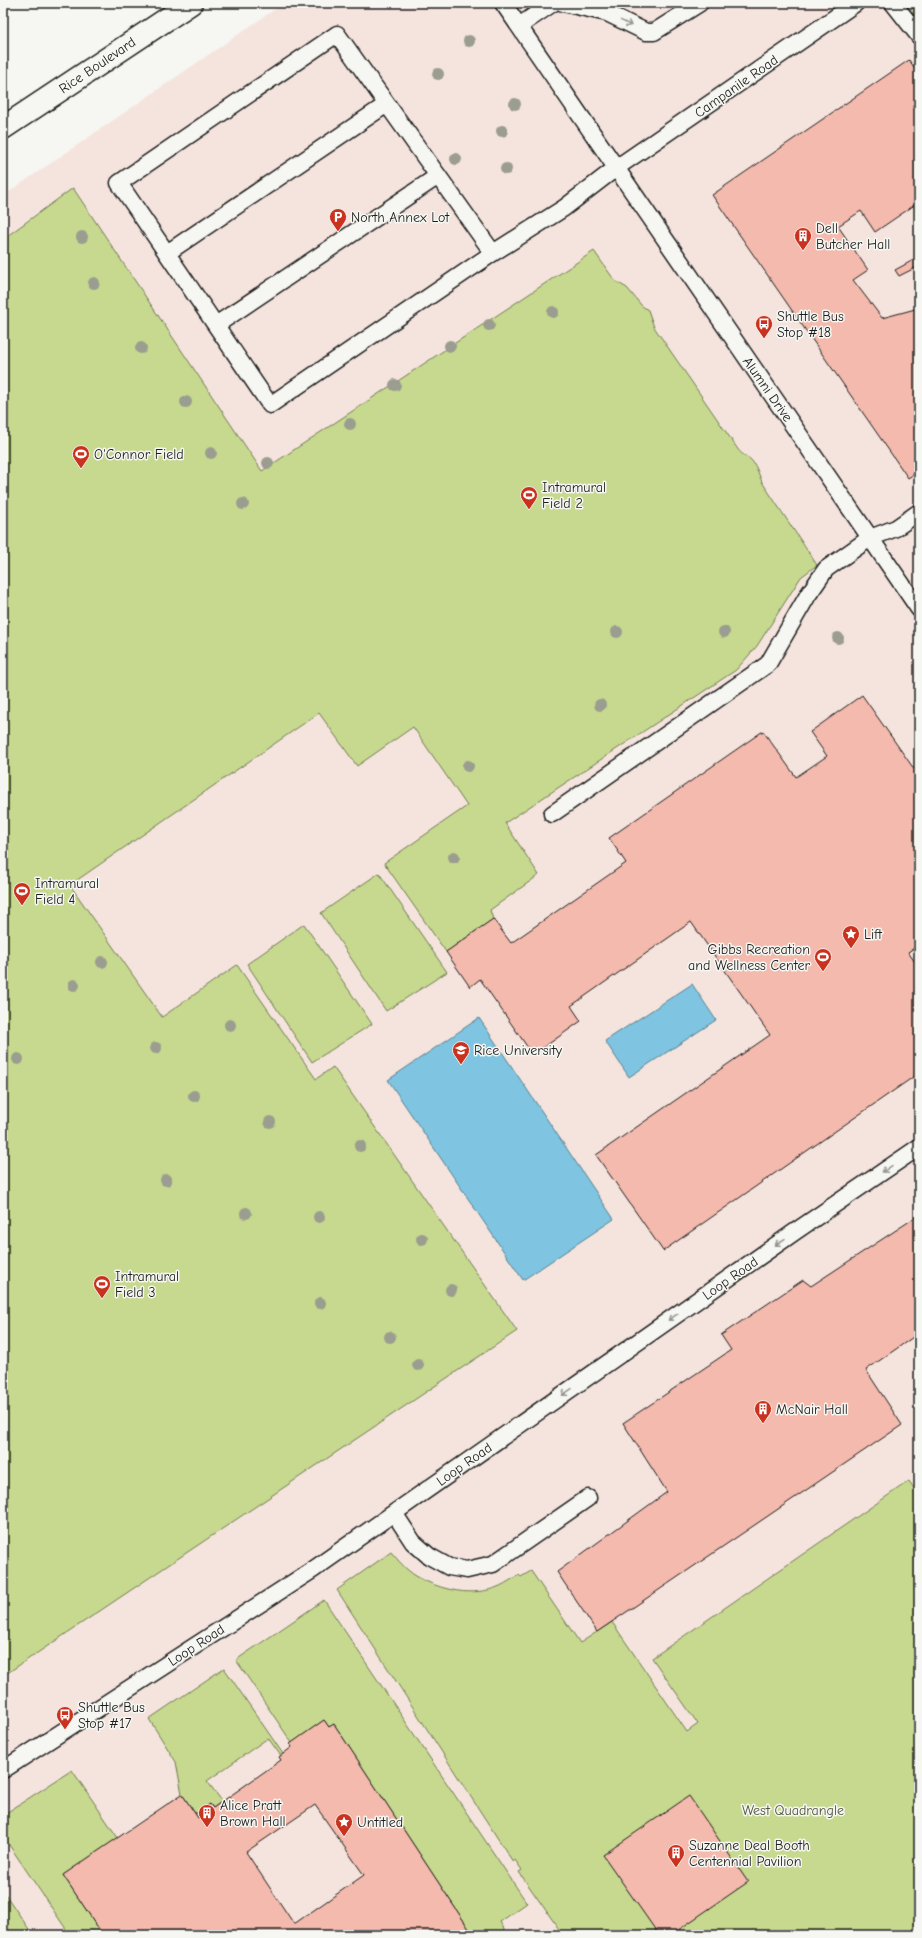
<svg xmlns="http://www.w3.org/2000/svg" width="922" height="1938" viewBox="0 0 922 1938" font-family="'Comic Neue',sans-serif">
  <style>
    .built { fill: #f5e4dd }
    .green { fill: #c6d98e; stroke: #717a55 }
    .water { fill: #7fc4e0; stroke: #578192 }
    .building { fill: #f4baad; stroke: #1c1c1c; fill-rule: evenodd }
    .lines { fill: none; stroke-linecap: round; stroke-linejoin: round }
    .lane-casing { stroke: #1c1c1c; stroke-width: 19 }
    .secondary-casing { stroke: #1c1c1c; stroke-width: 25 }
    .lane { stroke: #f6f6f2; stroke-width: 16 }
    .secondary { stroke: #f6f6f2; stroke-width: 22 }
    .tree { fill: #9a9d8f }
    .oneway { stroke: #949492 }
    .labels { text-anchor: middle; stroke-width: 3; stroke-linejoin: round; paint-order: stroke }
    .street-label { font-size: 14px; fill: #1c1c1c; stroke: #f6f6f2 }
    .poi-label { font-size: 14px; fill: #1c1c1c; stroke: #f6f6f2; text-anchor: start }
    .park-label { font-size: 14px; fill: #4f553e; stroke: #f6f6f2 }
  </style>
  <rect width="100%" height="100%" fill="#f6f6f2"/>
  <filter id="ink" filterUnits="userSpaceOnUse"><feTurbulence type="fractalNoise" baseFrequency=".025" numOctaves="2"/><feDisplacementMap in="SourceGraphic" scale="8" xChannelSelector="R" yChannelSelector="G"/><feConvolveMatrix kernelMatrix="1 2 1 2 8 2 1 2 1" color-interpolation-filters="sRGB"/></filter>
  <g filter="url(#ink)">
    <!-- built -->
    <path class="built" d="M284,3H919V1935H3V196Z"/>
    <!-- green -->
    <path class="green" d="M919,4V36L903,15Z
      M73,188L262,471L594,251L615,281L627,288L642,306L648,310L654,327L737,448C741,454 744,455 750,459C756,464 759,475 762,482L817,565L801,577L757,646L736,670L505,823L539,875L490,910L493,919L446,952L384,863L467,806L413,727L357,766L319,713L70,885L162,1017L237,965L316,1079L333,1067L517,1331L3,1676V239Z
      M379,873L447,972L386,1011L321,913Z
      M304,924L372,1024L312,1062L247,964Z
      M909,1481L919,1495V1935H563L519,1872L522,1870L515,1860L513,1862L337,1590L391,1552C398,1560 406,1570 416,1576C440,1590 473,1598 500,1586C506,1583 512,1579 519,1575L521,1577L531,1571L580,1643L612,1622L687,1732L698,1724L652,1658Z
      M324,1600L527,1903L500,1922L508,1935H473L334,1724L329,1727L324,1720L292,1743L236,1660Z
      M224,1668L283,1754L281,1756L268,1738L207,1781L222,1801L213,1808L210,1804L202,1810L205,1813L198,1818L182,1794L176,1762L149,1719Z
      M72,1770L118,1838L63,1875L103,1935H70L3,1836V1815Z
      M3,1891L33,1935H3Z"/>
    <!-- water -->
    <path class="water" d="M692,984L716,1020L629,1077L605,1041Z
      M479,1018L614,1219L523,1280L388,1080Z"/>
    <!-- building -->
    <path class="building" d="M909,60L919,74V202L875,232L861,211L838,226L868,270L853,280L882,318L919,308V471L908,478L712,195Z
      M919,257V266L899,276L895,270Z
      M862,695L919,776V945L908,952L919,968V1073L663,1251L596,1155L770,1035L691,922L571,1006L581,1021L533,1055L480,979L470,987L446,952L493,919L511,943L626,863L609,838L763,731L796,777L827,756L810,732Z
      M919,1215V1333L866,1370L902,1425L597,1632L557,1572L667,1492L623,1423L731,1350L721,1335L803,1280L811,1286Z
      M324,1720L329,1727L334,1724L473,1935H103L63,1875L182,1794L198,1818L205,1813L202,1810L210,1804L213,1808L281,1760L279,1757L292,1747L290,1744ZM315,1805L364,1875L294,1924L246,1852Z
      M689,1796L748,1882L671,1935H659L603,1855Z"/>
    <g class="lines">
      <defs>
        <path id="lane" d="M503,3L919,609
          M563,3L607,13L646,32H654L700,3
          M893,3L919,36
          M519,26L553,3
          M167,253L387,104
          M493,253L337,34L119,183L270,405L493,253L564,208L616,168L856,3
          M216,325L438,176
          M552,814L768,664L808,595L826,569L870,538L896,528L919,512
          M394,1513L413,1542L429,1556L449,1567L467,1570L493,1564L588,1498
          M3,1770L314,1569L796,1231L919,1147"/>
        <path id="secondary" d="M3,128L191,3"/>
      </defs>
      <!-- lane casing -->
      <use href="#lane" class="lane-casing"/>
      <!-- secondary casing -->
      <use href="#secondary" class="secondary-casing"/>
      <!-- lane -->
      <use href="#lane" class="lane"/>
      <!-- secondary -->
      <use href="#secondary" class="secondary"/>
    </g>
    <!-- trees -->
    <g class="tree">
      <circle cx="469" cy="41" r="6"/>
      <circle cx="438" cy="74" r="6"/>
      <circle cx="515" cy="104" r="6"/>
      <circle cx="502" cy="131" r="6"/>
      <circle cx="456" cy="159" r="6"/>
      <circle cx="506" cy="169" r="6"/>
      <circle cx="82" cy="237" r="6"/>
      <circle cx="94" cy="283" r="6"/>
      <circle cx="553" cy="312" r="6"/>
      <circle cx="489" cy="325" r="6"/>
      <circle cx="450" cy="346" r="6"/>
      <circle cx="141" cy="348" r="6"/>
      <circle cx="395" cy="385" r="6"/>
      <circle cx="186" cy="402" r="6"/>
      <circle cx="350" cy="424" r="6"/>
      <circle cx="211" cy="453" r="6"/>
      <circle cx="268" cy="463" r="6"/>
      <circle cx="243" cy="504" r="6"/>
      <circle cx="617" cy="632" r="6"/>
      <circle cx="724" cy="632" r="6"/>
      <circle cx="838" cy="638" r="6"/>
      <circle cx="600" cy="705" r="6"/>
      <circle cx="468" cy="766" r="6"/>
      <circle cx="454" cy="857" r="6"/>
      <circle cx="102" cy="962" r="6"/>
      <circle cx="74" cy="985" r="6"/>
      <circle cx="230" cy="1025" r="6"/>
      <circle cx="156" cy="1048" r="6"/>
      <circle cx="18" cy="1059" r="6"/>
      <circle cx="194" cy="1096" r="6"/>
      <circle cx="270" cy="1122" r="6"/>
      <circle cx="360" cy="1146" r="6"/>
      <circle cx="166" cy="1180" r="6"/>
      <circle cx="246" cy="1213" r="6"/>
      <circle cx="319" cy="1217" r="6"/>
      <circle cx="422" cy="1239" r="6"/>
      <circle cx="451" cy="1290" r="6"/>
      <circle cx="320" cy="1303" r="6"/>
      <circle cx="390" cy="1337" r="6"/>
      <circle cx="418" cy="1365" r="6"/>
    </g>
    <!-- one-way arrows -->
    <defs><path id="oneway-shaft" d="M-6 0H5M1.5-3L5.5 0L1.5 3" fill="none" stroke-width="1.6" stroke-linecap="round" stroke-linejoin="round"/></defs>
    <g class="oneway">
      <use href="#oneway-shaft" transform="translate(626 23) rotate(26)"/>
      <use href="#oneway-shaft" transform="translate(887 1169) rotate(146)"/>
      <use href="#oneway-shaft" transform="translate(780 1242) rotate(145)"/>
      <use href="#oneway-shaft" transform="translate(673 1317) rotate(145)"/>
      <use href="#oneway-shaft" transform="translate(567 1392) rotate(145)"/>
    </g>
  </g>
  <!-- icons -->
  <defs>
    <symbol id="parking-pin" viewBox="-11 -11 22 30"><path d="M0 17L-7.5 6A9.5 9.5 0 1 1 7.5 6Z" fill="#c8321e" stroke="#f6f6f2"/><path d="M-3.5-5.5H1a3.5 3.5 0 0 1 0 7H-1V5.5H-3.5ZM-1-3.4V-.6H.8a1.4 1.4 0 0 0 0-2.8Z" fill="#fff"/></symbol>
    <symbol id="building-pin" viewBox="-11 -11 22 30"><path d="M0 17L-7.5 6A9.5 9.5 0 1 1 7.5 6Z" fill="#c8321e" stroke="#f6f6f2"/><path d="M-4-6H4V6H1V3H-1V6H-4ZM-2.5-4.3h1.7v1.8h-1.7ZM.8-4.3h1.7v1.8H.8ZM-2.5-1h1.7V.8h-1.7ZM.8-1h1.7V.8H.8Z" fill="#fff"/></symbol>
    <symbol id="bus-pin" viewBox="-11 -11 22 30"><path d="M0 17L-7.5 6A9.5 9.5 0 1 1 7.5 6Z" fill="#c8321e" stroke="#f6f6f2"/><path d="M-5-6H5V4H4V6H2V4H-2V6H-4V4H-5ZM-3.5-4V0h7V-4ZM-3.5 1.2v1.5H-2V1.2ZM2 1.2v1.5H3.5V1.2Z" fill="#fff"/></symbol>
    <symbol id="stadium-pin" viewBox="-11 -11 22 30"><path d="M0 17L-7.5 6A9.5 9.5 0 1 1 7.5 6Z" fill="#c8321e" stroke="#f6f6f2"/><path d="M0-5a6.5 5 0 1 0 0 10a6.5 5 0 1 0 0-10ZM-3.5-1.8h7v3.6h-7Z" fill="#fff"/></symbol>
    <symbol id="sight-pin" viewBox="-11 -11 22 30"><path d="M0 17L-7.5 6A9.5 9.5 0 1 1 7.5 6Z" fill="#c8321e" stroke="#f6f6f2"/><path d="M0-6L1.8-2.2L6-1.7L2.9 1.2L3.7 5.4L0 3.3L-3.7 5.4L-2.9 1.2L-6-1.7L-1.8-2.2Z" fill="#fff"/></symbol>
    <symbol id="university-pin" viewBox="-11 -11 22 30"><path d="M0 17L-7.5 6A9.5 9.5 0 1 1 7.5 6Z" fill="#c8321e" stroke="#f6f6f2"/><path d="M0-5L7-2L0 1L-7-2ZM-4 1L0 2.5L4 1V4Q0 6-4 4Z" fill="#fff"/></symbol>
  </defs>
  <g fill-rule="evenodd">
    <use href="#parking-pin" x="328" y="207" width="20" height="27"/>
    <use href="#building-pin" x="793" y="226" width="20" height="27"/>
    <use href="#bus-pin" x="754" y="314" width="20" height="27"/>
    <use href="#stadium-pin" x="71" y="444" width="20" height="27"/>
    <use href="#stadium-pin" x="519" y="485" width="20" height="27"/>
    <use href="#stadium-pin" x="12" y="881" width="20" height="27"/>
    <use href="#sight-pin" x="841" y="924" width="20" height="27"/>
    <use href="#stadium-pin" x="813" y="947" width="20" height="27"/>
    <use href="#university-pin" x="451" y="1040" width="20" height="27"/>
    <use href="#stadium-pin" x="92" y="1274" width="20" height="27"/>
    <use href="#building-pin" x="753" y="1399" width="20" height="27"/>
    <use href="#bus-pin" x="55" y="1705" width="20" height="27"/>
    <use href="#building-pin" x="197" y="1803" width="20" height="27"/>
    <use href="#sight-pin" x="334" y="1812" width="20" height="27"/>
    <use href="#building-pin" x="666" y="1843" width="20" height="27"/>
  </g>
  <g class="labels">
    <!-- street labels -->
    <g class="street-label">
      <text transform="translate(97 65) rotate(-34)" y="5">Rice Boulevard</text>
      <text transform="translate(736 86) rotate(-35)" y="5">Campanile Road</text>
      <text transform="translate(768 389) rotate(55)" y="5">Alumni Drive</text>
      <text transform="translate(730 1278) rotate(-35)" y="5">Loop Road</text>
      <text transform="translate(464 1464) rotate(-35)" y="5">Loop Road</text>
      <text transform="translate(196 1645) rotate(-33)" y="5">Loop Road</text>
    </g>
    <!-- poi labels -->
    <g class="poi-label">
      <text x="351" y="222">North Annex Lot</text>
      <text x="816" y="233">Dell<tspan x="816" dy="16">Butcher Hall</tspan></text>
      <text x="777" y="321">Shuttle Bus<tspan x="777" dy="16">Stop #18</tspan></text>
      <text x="94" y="459">O'Connor Field</text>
      <text x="542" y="492">Intramural<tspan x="542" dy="16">Field 2</tspan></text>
      <text x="35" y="888">Intramural<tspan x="35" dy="16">Field 4</tspan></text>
      <text x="864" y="939">Lift</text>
      <text x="810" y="954" text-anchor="end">Gibbs Recreation<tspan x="810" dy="16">and Wellness Center</tspan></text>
      <text x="474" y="1055">Rice University</text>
      <text x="115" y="1281">Intramural<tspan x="115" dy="16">Field 3</tspan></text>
      <text x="776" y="1414">McNair Hall</text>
      <text x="78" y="1712">Shuttle Bus<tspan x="78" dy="16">Stop #17</tspan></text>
      <text x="220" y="1810">Alice Pratt<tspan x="220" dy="16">Brown Hall</tspan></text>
      <text x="357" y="1827">Untitled</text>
      <text x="689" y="1850">Suzanne Deal Booth<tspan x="689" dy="16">Centennial Pavilion</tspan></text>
    </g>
    <!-- park labels -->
    <g class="park-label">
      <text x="793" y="1815">West Quadrangle</text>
    </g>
  </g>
  <!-- margin -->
  <rect width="922" height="1938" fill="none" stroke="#f6f6f2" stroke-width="16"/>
  <rect x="8" y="8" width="906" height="1922" fill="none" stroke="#1c1c1c" stroke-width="1.5" filter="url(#ink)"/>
</svg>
